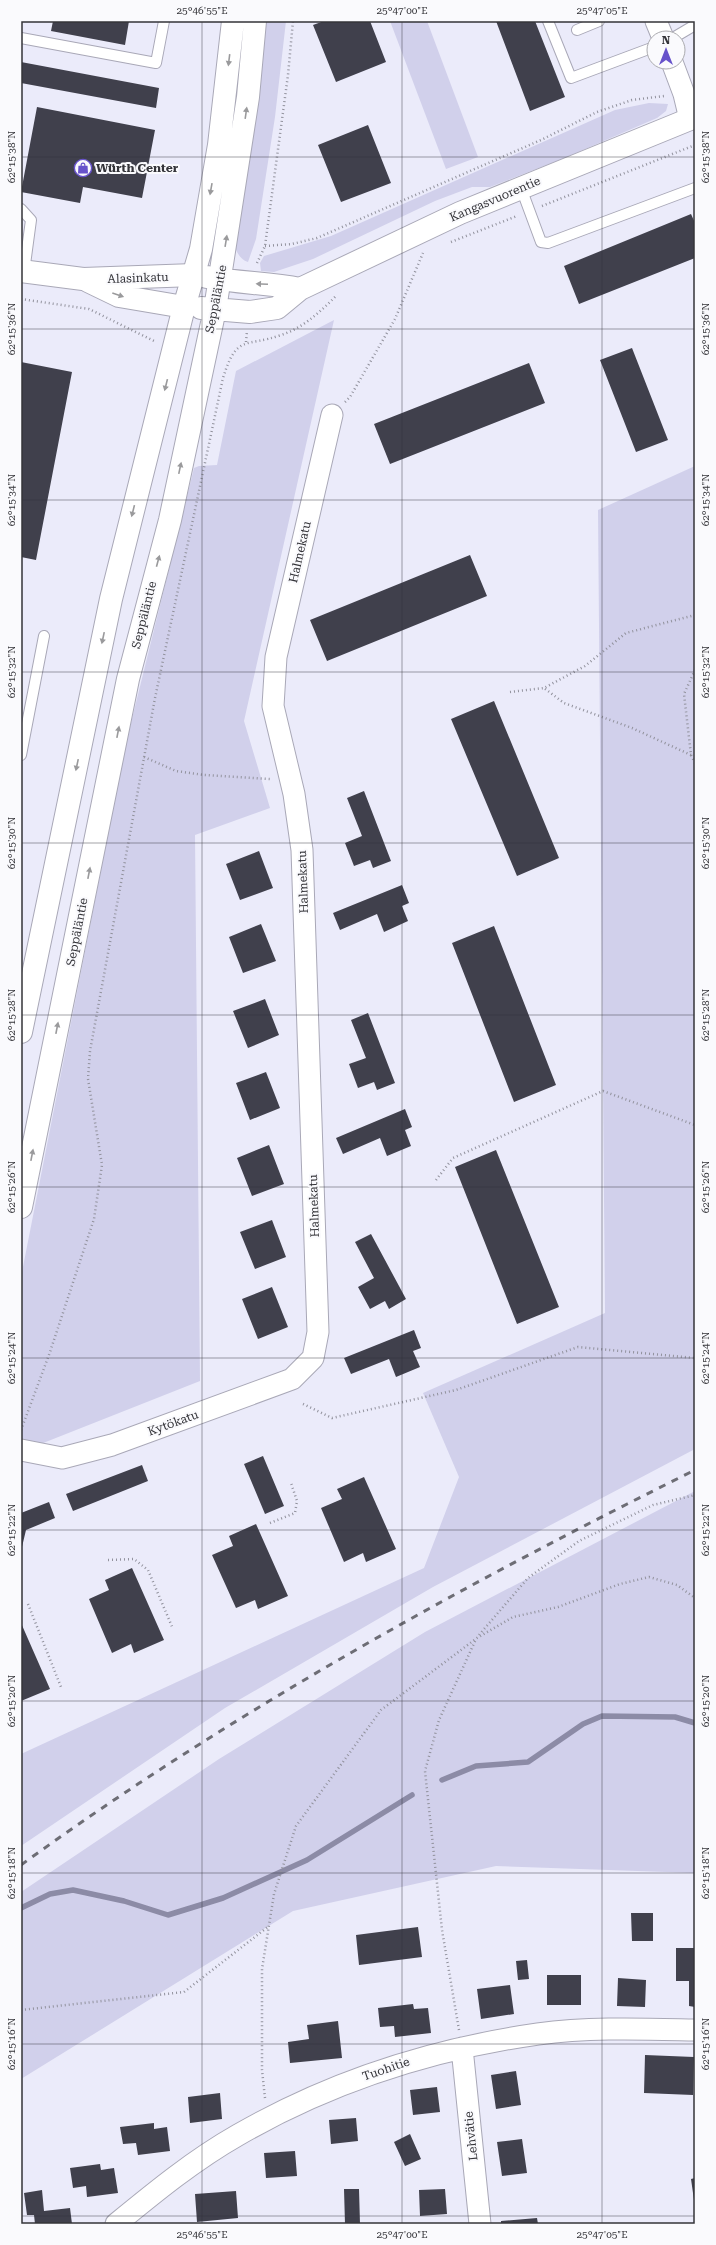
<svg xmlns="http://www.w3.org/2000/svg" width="716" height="2245" viewBox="0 0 716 2245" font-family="'Roboto Serif',serif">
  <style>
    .green { fill: #d1d0eb }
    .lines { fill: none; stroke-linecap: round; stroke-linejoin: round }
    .stream { stroke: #8c8ba6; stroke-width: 5.5 }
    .building { fill: #40404c }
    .service-casing { stroke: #a9a8b7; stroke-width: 12 }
    .minor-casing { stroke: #a9a8b7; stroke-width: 23 }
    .tertiary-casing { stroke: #a9a8b7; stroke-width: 24 }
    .secondary-casing { stroke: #a9a8b7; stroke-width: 24 }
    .path { stroke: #92929d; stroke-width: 2.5; stroke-dasharray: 1 3; stroke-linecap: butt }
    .service { stroke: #fff; stroke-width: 10 }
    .minor { stroke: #fff; stroke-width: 21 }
    .tertiary { stroke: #fff; stroke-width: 22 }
    .secondary { stroke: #fff; stroke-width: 22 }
    .rail { stroke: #6d6d75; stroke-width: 3; stroke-dasharray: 7 7; stroke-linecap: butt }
    .oneway { fill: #9a9a9c }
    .ticks { fill: none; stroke: #343439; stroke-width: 1; stroke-opacity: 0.45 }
    .labels { text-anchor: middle; stroke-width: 4; stroke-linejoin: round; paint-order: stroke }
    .poi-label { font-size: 12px; font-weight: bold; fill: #343439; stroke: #fafafd; text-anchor: start }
    .street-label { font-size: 12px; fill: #343439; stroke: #fafafd }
    .neatline { fill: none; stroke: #343439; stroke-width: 1.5 }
    .ticks-label { font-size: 10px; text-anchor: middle; fill: #343439 }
  </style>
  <rect width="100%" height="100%" fill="#ebebfa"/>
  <!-- green -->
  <path class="green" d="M263,21H286L275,117L256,239L248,262C238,259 236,249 232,240Z
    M390,21H427L478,157L446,169Z
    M649,103L668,104L666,111L657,118L562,159L490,187H472L435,201L313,259L274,272L261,271L260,263L264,256L331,236L615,110Z
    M334,320L244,721L270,808L195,835L200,1381L28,1449H21V1277L126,743L194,468L199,466L217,465L236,371Z
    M695,466V1449L433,1587L225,1708L21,1846V1754L424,1568L459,1477L423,1393L605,1313L598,510Z
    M695,1491V1873L496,1866L293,1911L21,2079V1892L219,1759L425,1632Z"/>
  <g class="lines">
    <!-- stream -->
    <path class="stream" d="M442,1780L476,1766L528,1762L583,1724L602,1716L675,1717L695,1723
      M21,1908L50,1894L73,1890L124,1901L168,1915L223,1898L307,1860L412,1795"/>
  </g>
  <!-- building -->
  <path class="building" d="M53,21H129L125,45L51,31Z
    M324,21H370L386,62L336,82L313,25Z
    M496,21H535L565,97L530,111Z
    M21,62L159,88L156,108L21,83Z
    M37,107L155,130L142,198L83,187L80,203L21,192Z
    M368,125L391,183L341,202L318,145Z
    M691,214L695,223V258L579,304L564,266Z
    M632,348L668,440L636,452L600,360Z
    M21,362L72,372L36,560L21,557Z
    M529,363L545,403L390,464L374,424Z
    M470,555L487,596L327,661L310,620Z
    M494,701L559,858L517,876L451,719Z
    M364,791L391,861L373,868L370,860L354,866L345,843L362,836L347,798Z
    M259,851L273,888L240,900L226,864Z
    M402,885L409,903L402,906L408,921L384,932L377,914L340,930L333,913Z
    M261,924L276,961L243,973L229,937Z
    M494,926L556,1085L514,1102L452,943Z
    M265,999L279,1035L248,1048L233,1011Z
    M368,1013L395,1083L377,1090L374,1082L358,1088L349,1064L366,1058L351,1020Z
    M266,1072L280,1108L250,1120L236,1083Z
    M405,1109L412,1127L405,1130L411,1146L387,1156L380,1138L343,1154L336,1138Z
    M269,1145L284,1184L252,1196L237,1158Z
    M496,1150L559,1307L517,1324L455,1167Z
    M272,1220L286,1257L255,1269L240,1232Z
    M371,1234L406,1299L389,1309L385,1301L370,1309L358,1287L374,1278L355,1242Z
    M272,1287L288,1327L258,1339L242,1299Z
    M414,1330L421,1348L413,1351L420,1367L396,1377L389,1359L351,1374L344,1358Z
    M263,1456L284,1506L265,1514L244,1464Z
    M142,1465L148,1481L73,1511L66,1494Z
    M364,1477L396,1549L366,1562L363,1553L344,1562L321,1508L342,1499L337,1489Z
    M49,1502L55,1518L26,1530L21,1551V1513Z
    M256,1524L288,1596L258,1609L255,1600L236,1608L212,1555L233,1546L229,1536Z
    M132,1568L164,1640L134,1653L131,1644L112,1653L89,1599L109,1590L105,1580Z
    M21,1623L50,1689L21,1701Z
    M631,1913H653V1941H632Z
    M418,1927L422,1957L359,1965L356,1935Z
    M676,1948H695V2007L689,2006V1981H676Z
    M527,1960L529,1979L518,1980L516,1961Z
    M547,1975H581V2005H547Z
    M618,1978L646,1980L645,2007L617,2006Z
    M510,1985L514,2014L481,2019L477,1989Z
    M413,2004L414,2009L428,2008L431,2033L395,2037L394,2026L380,2027L378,2008Z
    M338,2021L342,2058L290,2063L288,2042L309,2039L307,2025Z
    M645,2055L694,2057L693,2095L644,2093Z
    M516,2071L521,2105L496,2109L491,2075Z
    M437,2087L440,2112L413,2115L410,2090Z
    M220,2093L222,2119L190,2123L188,2097Z
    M356,2118L358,2141L331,2144L329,2120Z
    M154,2123V2129L167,2127L170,2151L138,2155L136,2143L123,2144L120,2127Z
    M410,2134L421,2159L405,2166L394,2142Z
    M522,2139L527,2173L502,2176L497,2142Z
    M295,2151L297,2176L266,2178L264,2153Z
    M100,2164L101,2170L114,2168L118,2193L87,2197L86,2186L73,2188L70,2168Z
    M695,2178V2199L694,2200L691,2179Z
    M344,2189H359L360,2224H345Z
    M445,2189L447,2214L420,2216L419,2190Z
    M42,2190L44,2211L70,2208L72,2224H35L34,2215H27L24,2193Z
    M236,2191L238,2218L197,2222L195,2194Z
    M537,2218L538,2224H501V2221Z"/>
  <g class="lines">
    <defs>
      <path id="service" d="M548,21L571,78L654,47
        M577,30L599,21
        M21,38L156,63L164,21
        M673,38L695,25
        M521,188L541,242L548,243L695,188
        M21,209L31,220L24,272
        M21,755L44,636"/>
      <path id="minor" d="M656,21L663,38
        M672,62L684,94L690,119
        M21,1450L62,1458L112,1445L292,1379L313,1358L318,1332L302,850L294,794L273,706L276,657L332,415
        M462,2048L480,2224
        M116,2224C155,2192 194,2160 238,2135C330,2082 433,2049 538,2034C590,2027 643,2029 695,2030"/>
      <path id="tertiary" d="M21,271L83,279L194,275
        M88,281L119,296L184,307"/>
      <path id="secondary" d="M207,277C238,283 269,283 300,289
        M201,308L250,312L277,308L300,289L460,213L695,117
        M21,1032L111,599L184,307L201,249L219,145L233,21
        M21,1207L128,679L170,520L215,309L248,97L255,21"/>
    </defs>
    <!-- service casing -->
    <use href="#service" class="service-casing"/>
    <!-- minor casing -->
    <use href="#minor" class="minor-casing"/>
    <!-- tertiary casing -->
    <use href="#tertiary" class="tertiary-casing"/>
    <!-- secondary casing -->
    <use href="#secondary" class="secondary-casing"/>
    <!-- path -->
    <path class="path" d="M542,206L695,145
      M451,242L517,216
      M265,246L292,244L317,238L541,140L597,112L632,100L664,96
      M257,263L265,246L288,75L293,21
      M21,299L89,309L156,342
      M246,342L247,331
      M345,402L350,397L395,319L423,253
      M695,670L684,694L691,755L695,763
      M510,692L544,688
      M691,755L632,728L564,703L544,688L585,666L626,633L695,615
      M144,757L176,771L204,775L270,779
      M436,1180L453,1158L603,1091L695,1125
      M303,1404L332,1418L456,1390L578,1347L695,1358
      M21,1430L50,1352L94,1219L102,1165L88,1079L90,1051L155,698L223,378C237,333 245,348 281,335C303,328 320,312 336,296
      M270,1523L295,1513L297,1501L291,1483
      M108,1560L134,1559L148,1570L173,1629
      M28,1604L61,1687
      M479,1635L528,1578L579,1541L653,1505L695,1495
      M21,2010L184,1992L269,1926
      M459,2030L442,1930L425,1771L439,1720L476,1639
      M265,2098L262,2070V1969L274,1894L296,1826L381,1710L477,1638L513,1617L558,1607L620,1584L649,1577L677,1585L695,1598"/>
    <!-- service -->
    <use href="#service" class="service"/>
    <!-- minor -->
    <use href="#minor" class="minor"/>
    <!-- tertiary -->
    <use href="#tertiary" class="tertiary"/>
    <!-- secondary -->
    <use href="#secondary" class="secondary"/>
    <!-- rail -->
    <path class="rail" d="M21,1865C232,1712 461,1586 695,1470"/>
  </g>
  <!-- one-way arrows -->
  <defs><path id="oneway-solid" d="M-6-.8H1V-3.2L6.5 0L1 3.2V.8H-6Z"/></defs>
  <g class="oneway">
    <use href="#oneway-solid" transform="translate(229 60) rotate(97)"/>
    <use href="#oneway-solid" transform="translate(246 113) rotate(-82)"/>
    <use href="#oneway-solid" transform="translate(211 189) rotate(100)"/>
    <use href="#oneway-solid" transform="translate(226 241) rotate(-81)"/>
    <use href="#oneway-solid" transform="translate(262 284) rotate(-178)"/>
    <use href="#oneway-solid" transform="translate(118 295) rotate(19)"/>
    <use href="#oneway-solid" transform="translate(166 385) rotate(104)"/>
    <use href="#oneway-solid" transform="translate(180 468) rotate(-78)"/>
    <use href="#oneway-solid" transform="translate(133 511) rotate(104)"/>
    <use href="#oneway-solid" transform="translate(158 561) rotate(-75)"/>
    <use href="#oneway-solid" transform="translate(103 638) rotate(102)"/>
    <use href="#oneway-solid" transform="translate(118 732) rotate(-79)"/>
    <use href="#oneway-solid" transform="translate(77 765) rotate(102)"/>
    <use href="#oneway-solid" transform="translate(89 873) rotate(-79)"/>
    <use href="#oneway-solid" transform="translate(57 1028) rotate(-79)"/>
    <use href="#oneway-solid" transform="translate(32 1155) rotate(-79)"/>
  </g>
  <!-- ticks -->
  <path class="ticks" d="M202,21V2224M402,21V2224M602,21V2224M21,157H695M21,329H695M21,500H695M21,672H695M21,843H695M21,1015H695M21,1187H695M21,1358H695M21,1530H695M21,1701H695M21,1873H695M21,2044H695M21,2216H695"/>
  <!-- icons -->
  <defs>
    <symbol id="shop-ring" viewBox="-11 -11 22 22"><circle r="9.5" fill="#fafafd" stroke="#6752cb" stroke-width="1.5"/><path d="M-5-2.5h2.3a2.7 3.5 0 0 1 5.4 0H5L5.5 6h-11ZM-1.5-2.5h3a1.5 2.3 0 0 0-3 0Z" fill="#6752cb"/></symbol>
  </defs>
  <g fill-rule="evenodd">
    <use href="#shop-ring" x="73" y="158" width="20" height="20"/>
  </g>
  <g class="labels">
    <!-- poi labels -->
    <g class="poi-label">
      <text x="96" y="172">Würth Center</text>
    </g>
    <!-- street labels -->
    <g class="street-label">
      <text transform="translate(495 199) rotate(-23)" y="4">Kangasvuorentie</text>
      <text transform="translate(138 278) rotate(-2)" y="4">Alasinkatu</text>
      <text transform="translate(216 299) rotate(-79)" y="4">Seppäläntie</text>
      <text transform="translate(300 552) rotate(-77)" y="4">Halmekatu</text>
      <text transform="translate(144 615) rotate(-76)" y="4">Seppäläntie</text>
      <text transform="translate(303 882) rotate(-92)" y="4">Halmekatu</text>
      <text transform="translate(77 932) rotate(-79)" y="4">Seppäläntie</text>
      <text transform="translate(314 1206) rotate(-92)" y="4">Halmekatu</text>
      <text transform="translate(173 1423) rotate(-20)" y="4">Kytökatu</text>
      <text transform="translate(386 2069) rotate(-19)" y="4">Tuohitie</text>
      <text transform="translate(471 2136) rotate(-96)" y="4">Lehvätie</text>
    </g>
  </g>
  <!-- border -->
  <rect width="716" height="2245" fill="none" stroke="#fafafd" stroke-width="44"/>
  <!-- north arrow -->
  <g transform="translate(666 50)"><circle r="19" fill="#fafafd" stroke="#ababaf"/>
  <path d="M0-3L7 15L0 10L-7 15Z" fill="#6752cb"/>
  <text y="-6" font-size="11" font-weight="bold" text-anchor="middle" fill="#343439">N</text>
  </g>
  <rect x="22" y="22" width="672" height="2201" class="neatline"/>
  <g class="ticks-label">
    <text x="202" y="14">25°46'55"E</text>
    <text x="402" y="14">25°47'00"E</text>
    <text x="602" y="14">25°47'05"E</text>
    <text transform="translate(11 157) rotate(-90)" y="4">62°15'38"N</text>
    <text transform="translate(705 157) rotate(-90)" y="4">62°15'38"N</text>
    <text transform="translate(11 329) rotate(-90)" y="4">62°15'36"N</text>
    <text transform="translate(705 329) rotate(-90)" y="4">62°15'36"N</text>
    <text transform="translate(11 500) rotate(-90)" y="4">62°15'34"N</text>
    <text transform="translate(705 500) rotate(-90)" y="4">62°15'34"N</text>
    <text transform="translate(11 672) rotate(-90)" y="4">62°15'32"N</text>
    <text transform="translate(705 672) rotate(-90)" y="4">62°15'32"N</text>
    <text transform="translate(11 843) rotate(-90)" y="4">62°15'30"N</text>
    <text transform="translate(705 843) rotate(-90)" y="4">62°15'30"N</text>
    <text transform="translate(11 1015) rotate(-90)" y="4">62°15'28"N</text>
    <text transform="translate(705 1015) rotate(-90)" y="4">62°15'28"N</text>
    <text transform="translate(11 1187) rotate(-90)" y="4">62°15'26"N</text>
    <text transform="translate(705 1187) rotate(-90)" y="4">62°15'26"N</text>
    <text transform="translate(11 1358) rotate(-90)" y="4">62°15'24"N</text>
    <text transform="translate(705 1358) rotate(-90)" y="4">62°15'24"N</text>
    <text transform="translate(11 1530) rotate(-90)" y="4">62°15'22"N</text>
    <text transform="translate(705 1530) rotate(-90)" y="4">62°15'22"N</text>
    <text transform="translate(11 1701) rotate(-90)" y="4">62°15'20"N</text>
    <text transform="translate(705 1701) rotate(-90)" y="4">62°15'20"N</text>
    <text transform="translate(11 1873) rotate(-90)" y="4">62°15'18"N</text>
    <text transform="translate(705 1873) rotate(-90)" y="4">62°15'18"N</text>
    <text transform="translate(11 2044) rotate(-90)" y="4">62°15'16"N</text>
    <text transform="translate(705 2044) rotate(-90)" y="4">62°15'16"N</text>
    <text x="202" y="2238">25°46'55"E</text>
    <text x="402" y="2238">25°47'00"E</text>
    <text x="602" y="2238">25°47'05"E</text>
  </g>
</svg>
